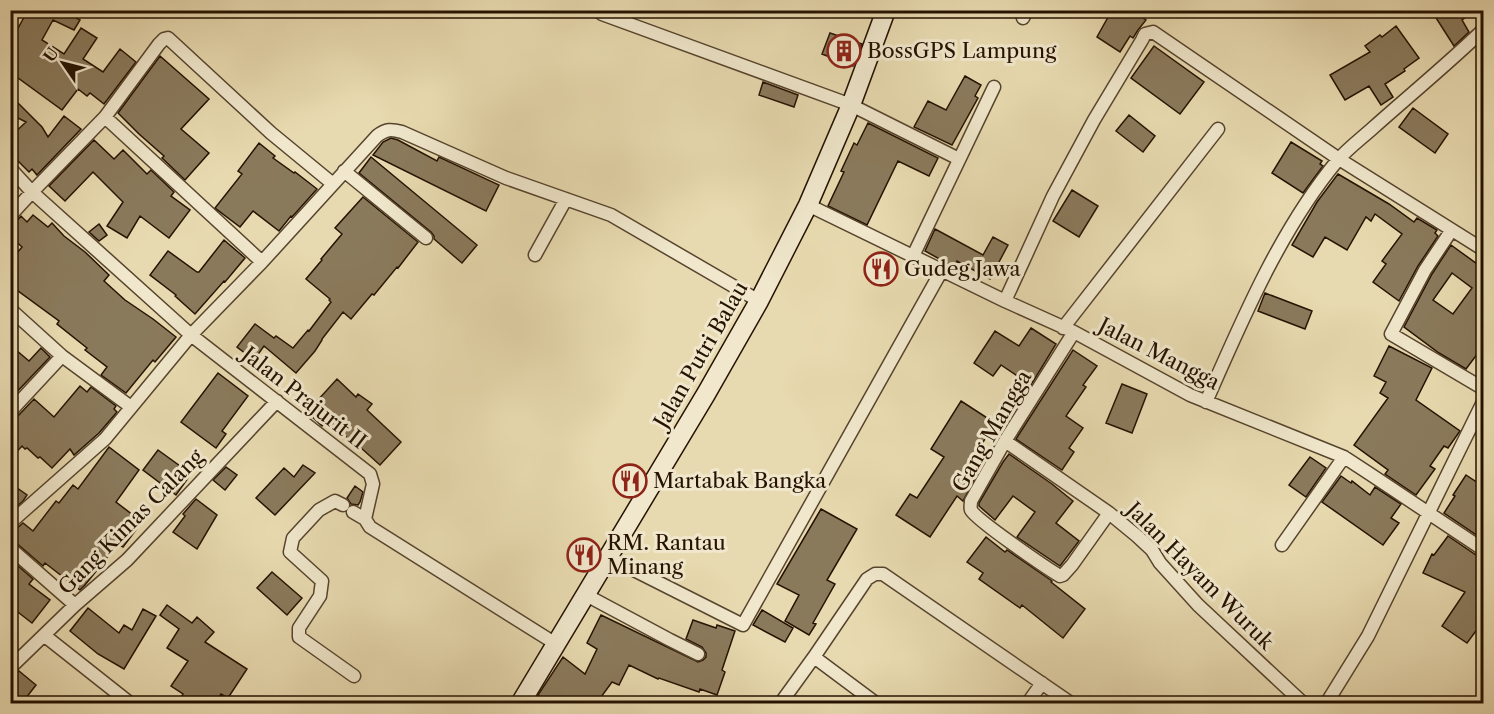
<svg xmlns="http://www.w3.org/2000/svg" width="1494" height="714" viewBox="0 0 1494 714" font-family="'Libre Caslon Text',serif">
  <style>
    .building { fill: #8a7a5c; stroke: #251201; stroke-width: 1.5; fill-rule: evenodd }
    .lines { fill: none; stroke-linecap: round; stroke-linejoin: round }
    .street-casing { stroke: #56442d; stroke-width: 15 }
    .secondary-casing { stroke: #251201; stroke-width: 21 }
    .street { stroke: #f0e7cc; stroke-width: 12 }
    .secondary { stroke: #f0e7cc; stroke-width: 18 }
    .labels { text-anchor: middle; stroke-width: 6; stroke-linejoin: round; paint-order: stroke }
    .poi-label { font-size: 21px; fill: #251201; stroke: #f0e7cc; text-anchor: start }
    .street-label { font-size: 21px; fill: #251201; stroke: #f0e7cc }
  </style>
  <rect width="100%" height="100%" fill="#e8dab0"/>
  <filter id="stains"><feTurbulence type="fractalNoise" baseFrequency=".00333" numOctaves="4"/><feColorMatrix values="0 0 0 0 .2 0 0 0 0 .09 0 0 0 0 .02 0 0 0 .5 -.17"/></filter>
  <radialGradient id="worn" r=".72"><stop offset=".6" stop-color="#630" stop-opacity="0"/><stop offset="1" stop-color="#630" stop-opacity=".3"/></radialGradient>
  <!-- building -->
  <path class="building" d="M28,10H62L80,20L74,30L53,20L42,40L64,54L81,28L97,38L83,59L103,72L120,49L136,62L104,104L90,93L87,96L78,89L62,110L10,72V27L17,30Z
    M1112,10H1131L1146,20L1138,30L1133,38L1130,36L1120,52L1097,37Z
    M1431,10H1476L1462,20L1469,32L1454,46Z
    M1396,26L1419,58L1404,69L1405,71L1385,84L1393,97L1381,105L1369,86L1345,100L1330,75L1370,52L1365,46L1380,35L1382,37Z
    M830,33L862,44L853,66L822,54Z
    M1154,46L1204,82L1180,114L1131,78Z
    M160,56L209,99L181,129L209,153L185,180L162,158L164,156L139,134L118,113Z
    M965,76L981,85L975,96L978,98L952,145L914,127L928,101L946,110Z
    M763,82L798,95L794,107L759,95Z
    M10,95L42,127L48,137L64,116L81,129L37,175L32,169L29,172L10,153V137L26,122L10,114Z
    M1413,108L1448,134L1435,153L1399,127Z
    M1129,115L1155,136L1143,152L1116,131Z
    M868,123L938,158L929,176L898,161L867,225L828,206L844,172L841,171L854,143L857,145Z
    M391,138L398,140L437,161L439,157L499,185L486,211L373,155L383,142Z
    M94,140L114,159L123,150L147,174L151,170L174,192L171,196L190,210L169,238L140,216L127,238L107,226L123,202L93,172L65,201L49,186Z
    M1291,142L1322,161L1320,164L1323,166L1303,193L1272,173Z
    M259,143L275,156L273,158L294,173L295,172L317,189L292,217L291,216L279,231L253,211L240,227L215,208L242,174L238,171Z
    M371,157L477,245L462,263L434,239V236L431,232L359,173Z
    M1338,174L1389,204L1414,222L1417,218L1437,230L1435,233L1438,236L1418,266L1399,301L1373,282L1386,264L1382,261L1402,234L1375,214L1371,221L1366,217L1347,250L1325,237L1313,257L1292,245L1317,202Z
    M1072,190L1098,206L1079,237L1053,221Z
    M363,197L418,242L398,268L397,267L374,295L372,294L351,319L343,312L322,339V340L315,351L296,373L264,346L254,360L237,347L255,324L274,338L276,336L293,348L308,330L309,331L331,302L329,300L330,299L306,279L322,260L321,259L342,234L335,228Z
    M33,215L48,227L52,223L64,236L85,252L109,275L104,281L125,300L153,319L176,337L155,362L153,360L126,393L101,375L107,367L85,350L87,348L57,324L59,321L10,285V261L22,247L10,236V224L16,222L21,216L27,222Z
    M99,224L107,235L99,241L89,232Z
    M935,229L983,255L993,237L1008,245L990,279L957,261L954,267L925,251Z
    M224,240L245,258L225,282L224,281L195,314L175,296L176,295L150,275L168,251L197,272H199Z
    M1451,245L1484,269V345L1466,369L1439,353L1404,327L1432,274ZM1452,273L1472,288L1453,314L1433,300Z
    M1265,293L1312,311L1305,329L1258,311Z
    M1031,328L1056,344L1031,385L1001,365L993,376L974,363L995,331L1019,346Z
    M1389,346L1432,368L1416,400L1460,431L1448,448L1444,446L1430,466L1435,469L1416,495L1385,474L1388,470L1354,445L1388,398L1380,393L1386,382L1374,376Z
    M41,348L50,357L10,399V357L16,350L29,361Z
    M1073,350L1097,366L1083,385L1086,387L1066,416L1083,428L1069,448L1074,452L1062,470L1016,439Z
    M218,373L248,396L222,431L226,434L216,448L181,422Z
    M337,379L356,397L358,394L372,404L367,410L401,442L380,465L350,438L349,439L326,422L322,426L307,412Z
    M1122,384L1147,394L1132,433L1106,423Z
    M80,386L87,392L91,387L116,406L114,409L117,412L99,433L74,455L70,449L52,468L40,457L38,458L27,448L25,449L22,446L10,459V420L16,418L34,399L54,417Z
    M961,401L995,423L978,450L987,456L963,501L957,496L930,537L896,515L910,494L917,498L944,457L931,449Z
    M109,447L139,470L116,502L142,522L123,547L118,544L85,585L80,590L45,563L43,566L15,542L10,540V531L15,530L23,523L33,531L56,501L59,503L73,485L78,489Z
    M158,450L191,474L176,495L143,470Z
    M1009,454L1052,484L1073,501L1056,523L1079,541L1060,566L1017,537L1035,512L1013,496L995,520L979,506V503L1003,462Z
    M1310,457L1326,468L1306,497L1289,485Z
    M303,465L315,473L275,515L256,498L284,468L294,477Z
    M226,467L237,475L225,490L213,480Z
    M1466,475L1484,487V540L1444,513L1455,496L1453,495Z
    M1341,476L1351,483L1352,481L1370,495L1375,487L1401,504L1391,518L1399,523L1383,545L1322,502Z
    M10,483L27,495L23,501L10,512Z
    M355,486L363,492L360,502L358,505L351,504L347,498Z
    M196,499L217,515L197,549L173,532L185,516L183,514Z
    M821,509L857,529L827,580L835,584L813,623L816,624L809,635L785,621L799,595L777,584Z
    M1448,536L1479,557L1484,558V620L1467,643L1442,626L1465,592L1423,573L1432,554L1434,555Z
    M986,537L1005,552L1007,550L1052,581L1051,582L1085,609L1063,638L1022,605L1020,608L979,579L983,573L967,562Z
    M10,559L33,579L29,584L50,600L32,623L10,606Z
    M272,572L302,598L287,615L257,588Z
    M167,605L192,623L197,617L214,632L205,642L247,669L228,698L221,694L215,704H177L183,694L171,686L188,661L167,648L179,629L160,615Z
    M88,608L119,633L124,625L132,630L143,609L156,616L124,669L98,654L70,631Z
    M762,610L793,628L785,642L753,625Z
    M601,615L698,662L703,660L706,657V653L702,647L686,639L693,620L716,628L717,625L735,631L722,670L725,672L717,695L700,689L699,692L659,678L658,679L629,665L619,685L612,682L596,704H550L538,695L563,657L585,674L597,649L587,643Z
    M19,671L36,685L22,703L10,694V681Z"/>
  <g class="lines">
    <defs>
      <path id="street" d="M597,10L602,14L851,105L959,159
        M1023,18L1027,10
        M105,117L262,262
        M10,168L32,192L191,335L370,474L373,484L365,519L370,527L556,644
        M344,171L426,238
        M808,205L1005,301L1074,332L1190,395L1344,457L1370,474L1484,550
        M10,216L32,192L105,117L159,44L164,39L168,38L271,133L333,184
        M1451,231L1425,270L1391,334L1484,389
        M535,255L566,199
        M913,256L994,87
        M1005,301L1053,196L1094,120L1142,40L1145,34L1153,32L1339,159L1484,250
        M10,309L62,356L131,407
        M1063,328L1218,129
        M1074,332L1005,441L971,501C971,504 970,507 971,510C976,520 1048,569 1060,576L1063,575L1072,565L1109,513
        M1206,402C1242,320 1280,230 1337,161C1348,148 1362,138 1374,127C1411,94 1449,63 1484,29
        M10,412L62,356
        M1005,441L1109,513L1137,536L1152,550L1160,563L1198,605L1304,704
        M343,505L335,501L319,510L293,538L290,552L322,581L320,596L299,628V637L354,676
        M353,512L365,519
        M10,523L105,439L191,335L262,262L377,136C386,129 391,129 402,132L506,178L611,215L759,301
        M1282,545L1344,457
        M10,548L75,605
        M608,557L743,625L942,270
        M586,595L670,640L698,654
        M45,636L131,704
        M10,668L75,605L127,560L277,401
        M780,704L814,657
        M877,704L814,657L867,579L875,574H883L1072,704
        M1027,704L1042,683
        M1326,704L1368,636L1484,400"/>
      <path id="secondary" d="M520,704L706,394L759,301L808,205L851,105L886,10"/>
    </defs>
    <!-- street casing -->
    <use href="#street" class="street-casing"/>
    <!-- secondary casing -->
    <use href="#secondary" class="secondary-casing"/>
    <!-- street -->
    <use href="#street" class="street"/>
    <!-- secondary -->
    <use href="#secondary" class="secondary"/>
  </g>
  <!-- icons -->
  <defs>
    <symbol id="building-ring" viewBox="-11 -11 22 22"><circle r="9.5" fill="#f0e7cc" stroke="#8f2418" stroke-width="1.5"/><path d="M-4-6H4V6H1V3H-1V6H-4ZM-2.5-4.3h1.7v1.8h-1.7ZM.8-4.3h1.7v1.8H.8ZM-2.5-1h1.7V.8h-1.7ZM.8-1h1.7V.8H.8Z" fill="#8f2418"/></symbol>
    <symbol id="restaurant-ring" viewBox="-11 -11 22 22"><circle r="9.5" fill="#f0e7cc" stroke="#8f2418" stroke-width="1.5"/><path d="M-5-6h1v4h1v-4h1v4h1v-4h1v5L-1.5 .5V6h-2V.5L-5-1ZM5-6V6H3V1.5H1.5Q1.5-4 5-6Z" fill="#8f2418"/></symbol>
  </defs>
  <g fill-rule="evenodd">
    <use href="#building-ring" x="825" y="32" width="38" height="38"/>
    <use href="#restaurant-ring" x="862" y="250" width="38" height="38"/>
    <use href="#restaurant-ring" x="611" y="462" width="38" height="38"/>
    <use href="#restaurant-ring" x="565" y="536" width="38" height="38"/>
  </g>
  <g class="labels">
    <!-- poi labels -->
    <g class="poi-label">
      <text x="867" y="58">BossGPS Lampung</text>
      <text x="904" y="276">Gudeg Jawa</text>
      <text x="653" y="488">Martabak Bangka</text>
      <text x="607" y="550">RM. Rantau<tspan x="607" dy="24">Minang</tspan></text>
    </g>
    <!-- street labels -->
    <g class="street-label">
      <text transform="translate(1159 354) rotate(27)" y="7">Jalan Mangga</text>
      <text transform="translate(701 355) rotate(-60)" y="7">Jalan Putri Balau</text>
      <text transform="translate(304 398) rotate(38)" y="7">Jalan Prajurit II</text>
      <text transform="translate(992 431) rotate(-60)" y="7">Gang Mangga</text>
      <text transform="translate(131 522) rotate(-45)" y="7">Gang Kimas Calang</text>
      <text transform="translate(1200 576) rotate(45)" y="7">Jalan Hayam Wuruk</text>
    </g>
  </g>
  <!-- margin -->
  <rect width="1494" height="714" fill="none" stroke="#e8dab0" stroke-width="36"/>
  <rect x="12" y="12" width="1470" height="690" fill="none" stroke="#251201" stroke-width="3"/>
  <rect x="18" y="18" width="1458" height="678" fill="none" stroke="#251201" stroke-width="1.5"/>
  <!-- north arrow -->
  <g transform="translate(63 63) rotate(305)" stroke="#f0e7cc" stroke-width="4.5" paint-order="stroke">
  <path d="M0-4.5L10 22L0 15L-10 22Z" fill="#251201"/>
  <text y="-9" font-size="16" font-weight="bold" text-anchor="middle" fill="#251201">U</text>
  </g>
  <rect width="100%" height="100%" filter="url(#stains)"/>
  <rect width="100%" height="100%" fill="url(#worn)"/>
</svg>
